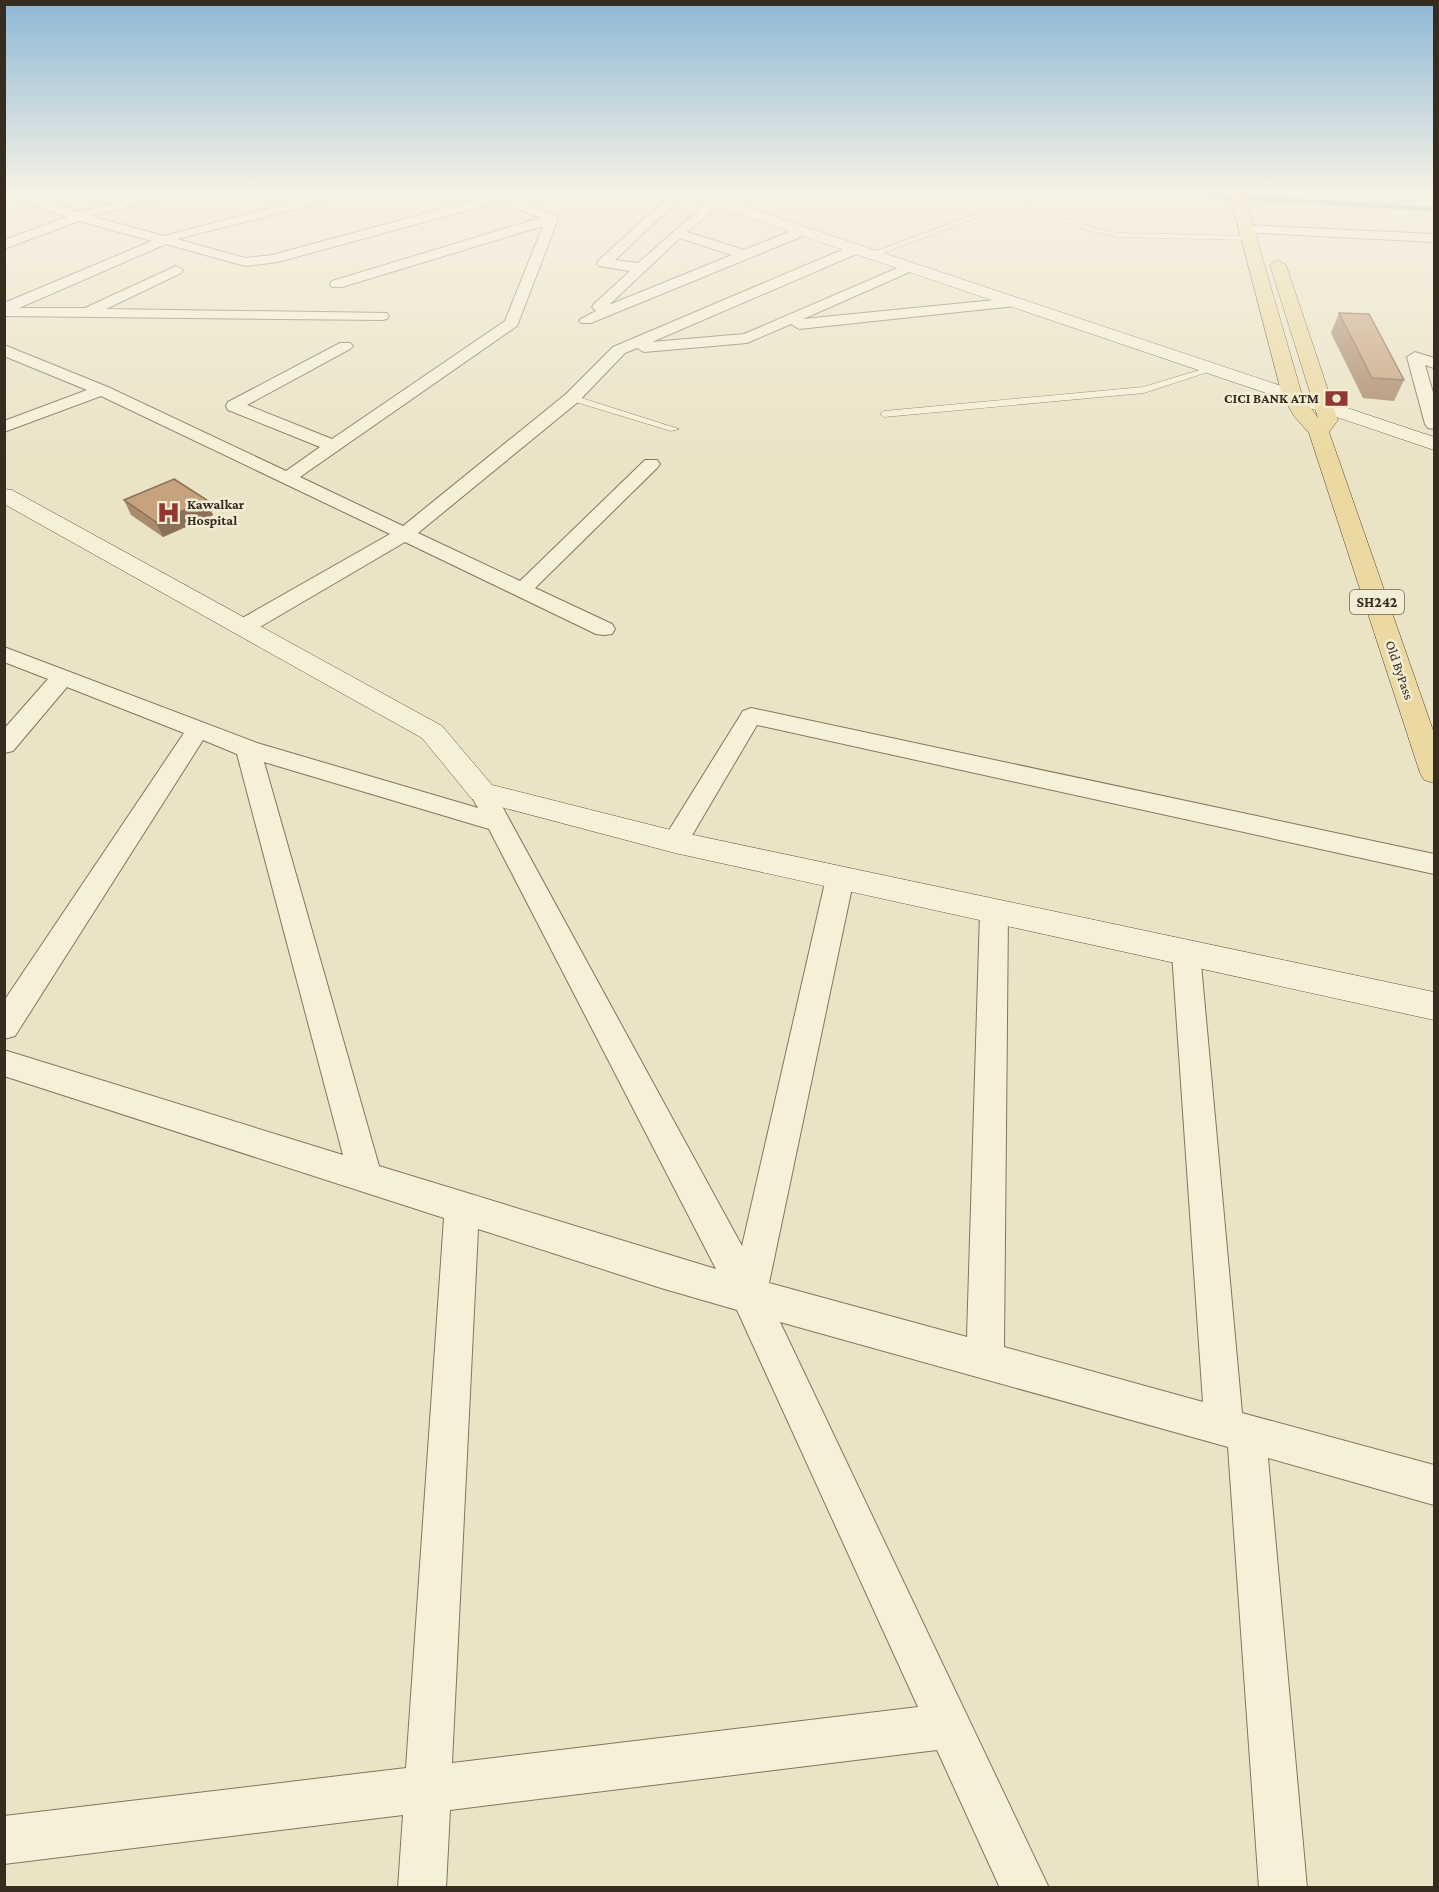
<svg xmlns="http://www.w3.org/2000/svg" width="1439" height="1892" viewBox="0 0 1439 1892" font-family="'Crimson Pro',serif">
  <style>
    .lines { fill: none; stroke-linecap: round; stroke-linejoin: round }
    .stream { stroke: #6e8d87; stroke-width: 4.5 }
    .lane-casing { stroke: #85755d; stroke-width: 1 }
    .street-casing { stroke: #85755d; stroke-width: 2 }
    .secondary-casing { stroke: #675640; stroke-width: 1 }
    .primary-casing { stroke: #534331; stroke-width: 1 }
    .lane { fill: #f6f0d9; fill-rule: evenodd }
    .street { fill: #f6f0d9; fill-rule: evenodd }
    .secondary { fill: #f6f0d9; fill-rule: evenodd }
    .primary { fill: #ebd9a1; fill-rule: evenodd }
    .wall { fill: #aa8b6d }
    .shaded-wall { fill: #8b7159 }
    .building { fill: #c6a27f; stroke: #8b7159; stroke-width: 1.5 }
    .labels { text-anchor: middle; stroke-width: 5; stroke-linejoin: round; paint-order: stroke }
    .far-poi-label { font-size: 14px; font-weight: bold; fill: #362c20; stroke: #f3edd5; text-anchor: end }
    .far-street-label { font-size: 14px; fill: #362c20; stroke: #f3edd5 }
    .shield { fill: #f3edd5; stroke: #6f6656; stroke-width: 1.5 }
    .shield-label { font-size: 15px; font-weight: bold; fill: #362c20 }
  </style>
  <rect width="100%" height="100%" fill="#ebe3c6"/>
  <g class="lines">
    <!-- stream -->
    <path class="stream" d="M1196,191L1213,196L1434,209"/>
    <defs>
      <path id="lane" d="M1026,205L1090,227L1118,233L1249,236L1252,238L1249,240L1118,237L1086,230L1026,207Z
        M979,213L981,216L875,256L868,254Z
        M1210,367L1217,369L1144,393L884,417L880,414L884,411L1143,387Z
        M569,396H575L679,429L671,431L569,400Z"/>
      <path id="street" d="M16,191H31L28,194L78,212L160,191H182L180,194L91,216L164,236L335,191H356L354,194L177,239L245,258L272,255L490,196L482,191H498L557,216L558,219L517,326L300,477L403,526L566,394L613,347L851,246H861L863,249L861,252L652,342L744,334L909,263L916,267L914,270L803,319L1015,298L1022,302L1015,306L799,329L791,324L747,343L644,352L637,348L625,353L578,402L418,533L520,581L645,460H657L660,464L657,468L535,588L612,624L615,629L612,634L604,635L596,634L405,542L253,631L245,632L237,631L234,626L237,621L390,534L101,396L4,432V421L87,390L4,356V345L108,387L286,471L320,447L228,410L226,406L228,402L340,343H350L353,346L350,349L247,405L332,439L505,321L543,226L342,287H332L330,284L332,281L540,218L501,201L278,262L245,266L166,244L19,308H85L176,266L183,270L181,273L106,309L387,313L389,316L387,319L382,320L4,316V303L152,241L79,221L4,249V240L67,217L14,198L12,195Z
        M675,191H688L615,260L638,263L711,199L715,198L721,202L719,205L687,232L744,250L798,228L803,227L810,231L808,234L591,323H581L579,320L596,311L592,307L594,304L630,271L599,266L597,263L599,260ZM680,238L732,255L609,305Z
        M1357,191H1373L1379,194L1434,192V200L1377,202Z
        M1246,225L1434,234V242L1241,232L1239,229Z
        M1415,352L1434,358V368L1425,365L1434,396V429L1428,428L1425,424L1407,357Z
        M4,647L257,743L478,808L469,792L473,786L482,783L491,786L742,1246L826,878L830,871L840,868L850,871L854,878L769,1283L967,1337L980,912L984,905L994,901L1004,905L1008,912L1004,1347L1203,1402L1172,953L1176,945L1186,942L1196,945L1200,953L1242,1413L1434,1465V1505L1268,1458L1307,1888H1259L1228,1447L780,1322L1049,1888H1000L937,1750L450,1810L446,1888H398L403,1815L4,1864V1816L406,1768L444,1218L4,1076V1050L343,1155L237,754L203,740L15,1036L4,1039V1001L184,733L67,687L13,751L4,753V729L48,679L4,662ZM264,762L489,829L716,1269L379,1166ZM478,1229L661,1288L737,1310L918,1707L452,1763Z
        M751,708L1434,854V874L757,725L684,849L675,851L666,849L662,842L666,835L743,711Z"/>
      <path id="secondary" d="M677,191H698L1434,437V450L679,194Z
        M4,489L12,490L442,726L492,785L675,831L1434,992V1020L675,853L482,802L472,799L422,738L4,504Z"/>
      <path id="primary" d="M1229,191H1243L1302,395L1318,418L1270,265L1278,260L1286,265L1338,420L1329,432L1434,733V783L1424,780L1420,773L1309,433L1294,416L1282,395Z"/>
    </defs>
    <!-- lane casing -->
    <use href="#lane" class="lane-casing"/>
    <!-- street casing -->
    <use href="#street" class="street-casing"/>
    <!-- secondary casing -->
    <use href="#secondary" class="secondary-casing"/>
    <!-- primary casing -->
    <use href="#primary" class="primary-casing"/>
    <!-- lane -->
    <use href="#lane" class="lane"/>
    <!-- street -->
    <use href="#street" class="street"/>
    <!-- secondary -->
    <use href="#secondary" class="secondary"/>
    <!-- primary -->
    <use href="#primary" class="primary"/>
  </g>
  <!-- wall -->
  <path class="wall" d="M1339,313L1404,380L1394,401L1363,398L1331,333Z
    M124,500L213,515L163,537L131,515Z"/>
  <!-- shaded-wall -->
  <path class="shaded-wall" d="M207,500L213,515L163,537L156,522Z"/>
  <!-- building -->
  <path class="building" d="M1339,313L1369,314L1404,380L1372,378Z
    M174,479L207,500L156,522L124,500Z"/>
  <!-- sky -->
  <linearGradient id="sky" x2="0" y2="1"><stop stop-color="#8eb8d6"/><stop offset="0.42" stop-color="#f6f2e5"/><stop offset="1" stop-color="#f6f2e5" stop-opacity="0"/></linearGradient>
  <rect width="1439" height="456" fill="url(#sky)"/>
  <!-- icons -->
  <defs>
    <symbol id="bank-bare" viewBox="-9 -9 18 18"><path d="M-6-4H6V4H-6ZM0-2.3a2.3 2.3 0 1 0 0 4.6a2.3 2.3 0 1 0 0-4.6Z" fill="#903831" stroke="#f3edd5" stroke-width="2.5" paint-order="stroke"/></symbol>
    <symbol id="hospital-bare" viewBox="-9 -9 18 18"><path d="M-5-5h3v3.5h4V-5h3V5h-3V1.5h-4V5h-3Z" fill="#903831" stroke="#f3edd5" stroke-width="2.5" paint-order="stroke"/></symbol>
  </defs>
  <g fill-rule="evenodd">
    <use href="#bank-bare" x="1320" y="382" width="33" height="33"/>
    <use href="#hospital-bare" x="152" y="496" width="33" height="33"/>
  </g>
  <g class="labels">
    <!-- far-poi labels -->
    <g class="far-poi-label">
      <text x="1319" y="403">CICI BANK ATM</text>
      <text x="187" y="509" text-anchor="start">Kawalkar<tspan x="187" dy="16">Hospital</tspan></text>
    </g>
    <!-- far-street labels -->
    <g class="far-street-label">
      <text transform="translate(1400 670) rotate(71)" y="5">Old ByPass</text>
    </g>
    <!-- shield labels -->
    <rect class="shield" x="1350" y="590" width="54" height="24" rx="4.5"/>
    <g class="shield-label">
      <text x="1377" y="607">SH242</text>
    </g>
  </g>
  <!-- border -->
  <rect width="1439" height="1892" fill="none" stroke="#362c20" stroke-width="12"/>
</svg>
